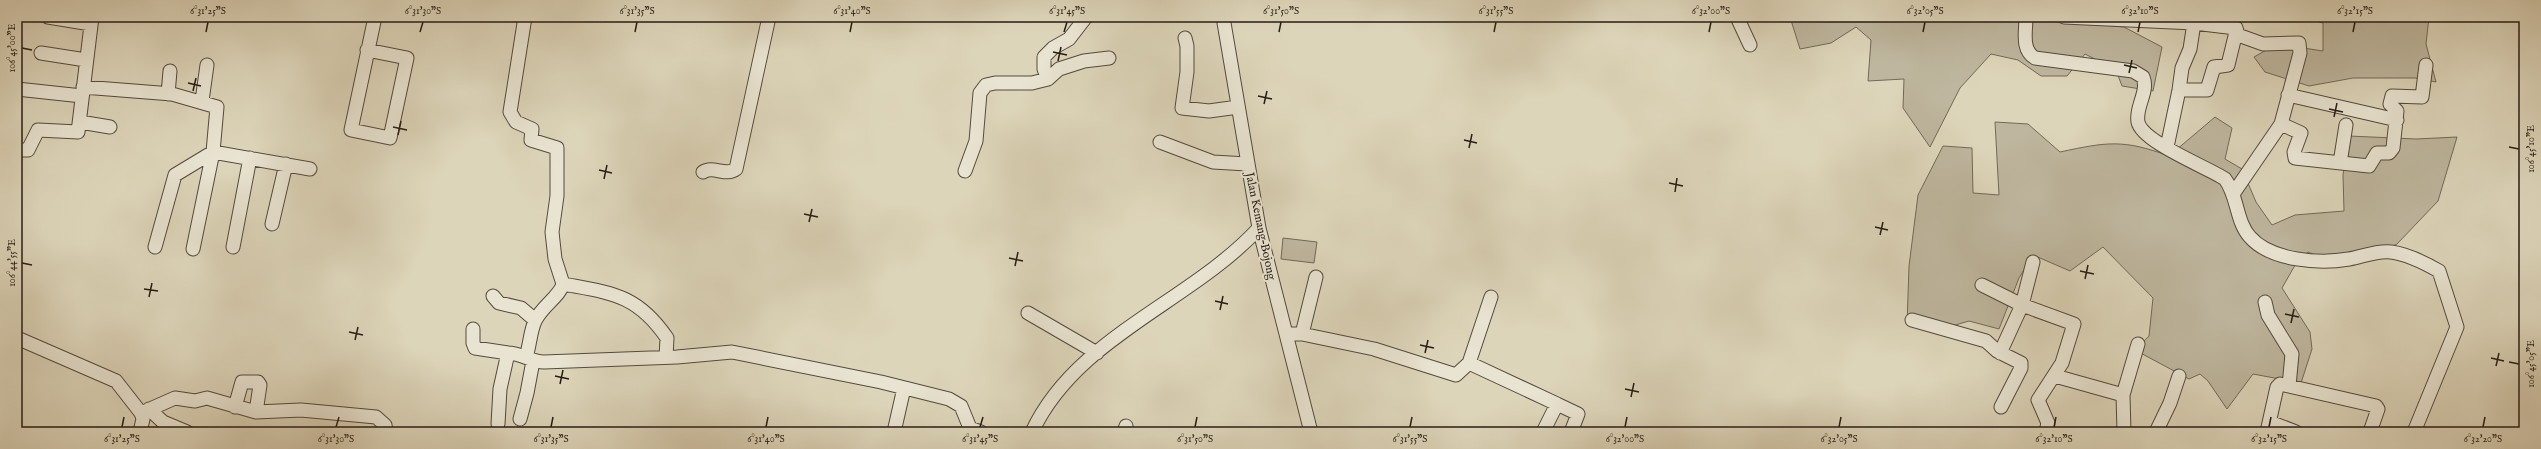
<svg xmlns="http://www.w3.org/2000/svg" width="2541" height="449" viewBox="0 0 2541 449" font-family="'IM FELL English',serif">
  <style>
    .green { fill: #beb69e; stroke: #726959 }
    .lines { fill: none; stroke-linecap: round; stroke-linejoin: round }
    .minor-casing { stroke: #544a3e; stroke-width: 15 }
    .minor { stroke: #e9e4d2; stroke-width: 13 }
    .ticks { fill: none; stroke: #261c14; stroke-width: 1.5 }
    .labels { text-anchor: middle; stroke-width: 4; stroke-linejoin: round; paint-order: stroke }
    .street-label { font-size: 12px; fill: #261c14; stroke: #e9e4d2 }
    .neatline { fill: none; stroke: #261c14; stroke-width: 1.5 }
    .ticks-label { font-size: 10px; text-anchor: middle; fill: #261c14 }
  </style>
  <rect width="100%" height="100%" fill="#ddd5ba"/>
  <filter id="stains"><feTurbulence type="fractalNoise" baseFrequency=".005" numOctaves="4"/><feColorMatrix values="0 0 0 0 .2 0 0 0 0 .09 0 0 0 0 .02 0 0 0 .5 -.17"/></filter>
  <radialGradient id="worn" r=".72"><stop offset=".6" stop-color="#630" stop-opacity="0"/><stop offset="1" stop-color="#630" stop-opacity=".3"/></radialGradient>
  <!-- green -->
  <path class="green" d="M1790,17H2060L2094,24L2124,27L2162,47L2153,91L2122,86L2116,70L2085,54L2067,76H2041L2018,60L1991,54L1960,88L1930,147L1903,108L1904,79L1868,81L1871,40L1856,27L1831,43L1800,49Z
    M2301,17H2429L2426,44L2436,82L2415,78H2353L2309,86L2265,72L2254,57L2277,44L2323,51V23Z
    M2215,117L2232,128L2225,159L2242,169L2256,202L2272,225L2295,215L2344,211L2343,175L2349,136L2416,139L2457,137L2438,201L2397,244L2360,261L2320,257L2308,252L2298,260L2282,288L2310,332L2312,349L2301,383L2253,374L2227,409L2208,381L2200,374L2189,379L2135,350L2149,336L2153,298L2103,247L2070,271L2033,255L2019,278L1999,329L1969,321L1938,330L1907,325L1909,266L1918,195L1943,146L1972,148L1973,193L1999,195L1995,122L2028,124L2060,152C2107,142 2123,139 2169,156Z
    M1283,238L1317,242L1314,263L1281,259Z"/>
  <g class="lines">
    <defs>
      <path id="minor" d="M48,17L91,24
        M525,17L510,112L516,122L532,129L531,140L557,148V196L552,232L555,259L563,284C560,296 542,306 535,321C530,332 530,345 526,357
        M1223,17L1259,228L1311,432
        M1737,17L1750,45
        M2026,17C2026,31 2021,50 2035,58L2133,71L2143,77C2149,92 2135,107 2138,122C2142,142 2207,167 2225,179C2238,196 2236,222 2250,237C2271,261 2320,264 2349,259C2362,257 2377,250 2391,252C2407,254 2425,263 2439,271L2457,327L2414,432
        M2064,17L2194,23L2236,28L2238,35L2263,44L2299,43L2300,53L2281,124L2233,194
        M1185,38L1187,46V72L1182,108L1209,111L1238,107
        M367,50L407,58L390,138L351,130L375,17
        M41,53L86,60
        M1048,79L1044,69V57L1053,48L1069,39L1086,17
        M83,87L172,94L217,107L213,152L193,249
        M17,89L82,96
        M2179,90H2207L2214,67L2228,65L2236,32
        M168,94L170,71
        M2288,95L2397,120
        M202,101L207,65
        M80,122L110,127
        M2281,124L2301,133L2294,152L2295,158L2369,166L2377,153H2389L2393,148L2397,111L2390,104L2392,96L2422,97L2426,65
        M1160,142L1213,162L1247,164
        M2167,147L2179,90L2182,68L2190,49L2194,23
        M17,150H28L38,130L78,132L92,17
        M2340,163L2346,125
        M965,171L976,141L980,93L986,85L995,83H1032L1048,79L1059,69L1084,61L1109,58
        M703,172C713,165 726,177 736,169L769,17
        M272,224L286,164
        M155,247L175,175L213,152L310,169
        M233,247L250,158
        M2033,262L2022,305L2074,324L2062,363L2038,400L2048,423L2046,432
        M563,284C611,293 637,294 667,338L666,357
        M1982,285L2022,305L2000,353
        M493,296L499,303L521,308L535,320
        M2265,302L2268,315L2292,354L2289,386
        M1028,313L1097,353
        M1912,320L1986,341L1997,351L2021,363V368L2001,407
        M473,329V343L475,348L508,353
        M1286,334H1302L1374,349L1456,375L1469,363L1557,404L1543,432
        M1302,334L1316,277
        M17,338L116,381L141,413L143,419L140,432
        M1469,363L1491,297
        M2055,376L2123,395L2124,432
        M2123,395L2138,344
        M1557,404L1578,414L1571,432
        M235,407L242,382H258L260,385L256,412
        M149,409L163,422L187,432
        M141,413L175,398L195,401L207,398L256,412L301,410L376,417L385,425L386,432
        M520,419L527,393L533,361
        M2270,422L2296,432
        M498,424L500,389L508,353C521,353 531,362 544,362L677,357L732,352L881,382L949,399L961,406L970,428L981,432
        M894,432L904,388
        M1032,432C1076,337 1191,302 1259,228
        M1124,432L1126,426
        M2156,432L2170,403L2179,376
        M2267,432L2277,387L2280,384L2376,406L2378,409L2370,432"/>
    </defs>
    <!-- minor casing -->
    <use href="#minor" class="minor-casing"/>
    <!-- minor -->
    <use href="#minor" class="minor"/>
  </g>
  <!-- ticks -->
  <path class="ticks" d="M206,32L208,22M420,32L423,22M635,32L637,22M850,32L852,22M1064,32L1067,22M1279,32L1281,22M1494,32L1496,22M1709,32L1711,22M1923,32L1925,22M2138,32L2140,22M2353,32L2355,22M22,48L32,50M1053,52L1067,55M1058,61L1061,47M2124,65L2137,68M2129,73L2132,60M188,83L201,86M193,91L196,78M1258,96L1272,99M1264,104L1267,91M2329,109L2343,112M2334,117L2337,103M393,127L407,130M398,135L401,121M1464,140L1477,143M2509,147L2519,149M1469,148L1472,134M599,170L612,173M604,179L607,165M1669,183L1683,186M1675,192L1677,178M804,214L818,217M809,222L812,209M1875,227L1888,230M1880,235L1883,222M1009,258L1023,261M22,263L32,265M1015,266L1018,252M2080,271L2094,274M2085,279L2088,265M144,289L158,291M149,297L152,283M1215,301L1228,304M1220,310L1223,296M2285,314L2299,317M2291,323L2294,309M349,332L363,335M355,340L358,327M1420,345L1434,348M1425,353L1428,340M2491,358L2504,361M2509,362L2519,364M2496,366L2499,353M555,376L569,379M560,384L563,370M1625,389L1639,392M1631,397L1634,383M122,427L124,417M336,427L339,417M551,427L553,417M766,427L768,417M980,427L983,417M1195,427L1197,417M1410,427L1412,417M1625,427L1627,417M1839,427L1841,417M2054,427L2056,417M2269,427L2271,417M2483,427L2485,417"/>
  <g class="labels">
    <!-- street labels -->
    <g class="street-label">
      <text transform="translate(1261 226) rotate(78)" y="4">Jalan Kemang–Bojong</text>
    </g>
  </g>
  <!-- margin -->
  <rect width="2541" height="449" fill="none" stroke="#ddd5ba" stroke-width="44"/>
  <rect x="22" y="22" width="2497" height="405" class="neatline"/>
  <g class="ticks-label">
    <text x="208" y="14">6°31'25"S</text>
    <text x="423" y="14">6°31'30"S</text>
    <text x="637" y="14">6°31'35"S</text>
    <text x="852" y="14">6°31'40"S</text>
    <text x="1067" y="14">6°31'45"S</text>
    <text x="1281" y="14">6°31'50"S</text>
    <text x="1496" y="14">6°31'55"S</text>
    <text x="1711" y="14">6°32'00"S</text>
    <text x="1925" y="14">6°32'05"S</text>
    <text x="2140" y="14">6°32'10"S</text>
    <text x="2355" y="14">6°32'15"S</text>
    <text transform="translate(11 48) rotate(-90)" y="4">106°45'00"E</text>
    <text transform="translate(2530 149) rotate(-90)" y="4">106°45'10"E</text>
    <text transform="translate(11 263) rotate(-90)" y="4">106°44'55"E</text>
    <text transform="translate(2530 364) rotate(-90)" y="4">106°45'05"E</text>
    <text x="122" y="442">6°31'25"S</text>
    <text x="336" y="442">6°31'30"S</text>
    <text x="551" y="442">6°31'35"S</text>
    <text x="766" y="442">6°31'40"S</text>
    <text x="980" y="442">6°31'45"S</text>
    <text x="1195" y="442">6°31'50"S</text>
    <text x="1410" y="442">6°31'55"S</text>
    <text x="1625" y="442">6°32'00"S</text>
    <text x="1839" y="442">6°32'05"S</text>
    <text x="2054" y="442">6°32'10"S</text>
    <text x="2269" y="442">6°32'15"S</text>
    <text x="2483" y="442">6°32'20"S</text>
  </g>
  <rect width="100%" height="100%" filter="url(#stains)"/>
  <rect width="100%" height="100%" fill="url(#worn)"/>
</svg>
